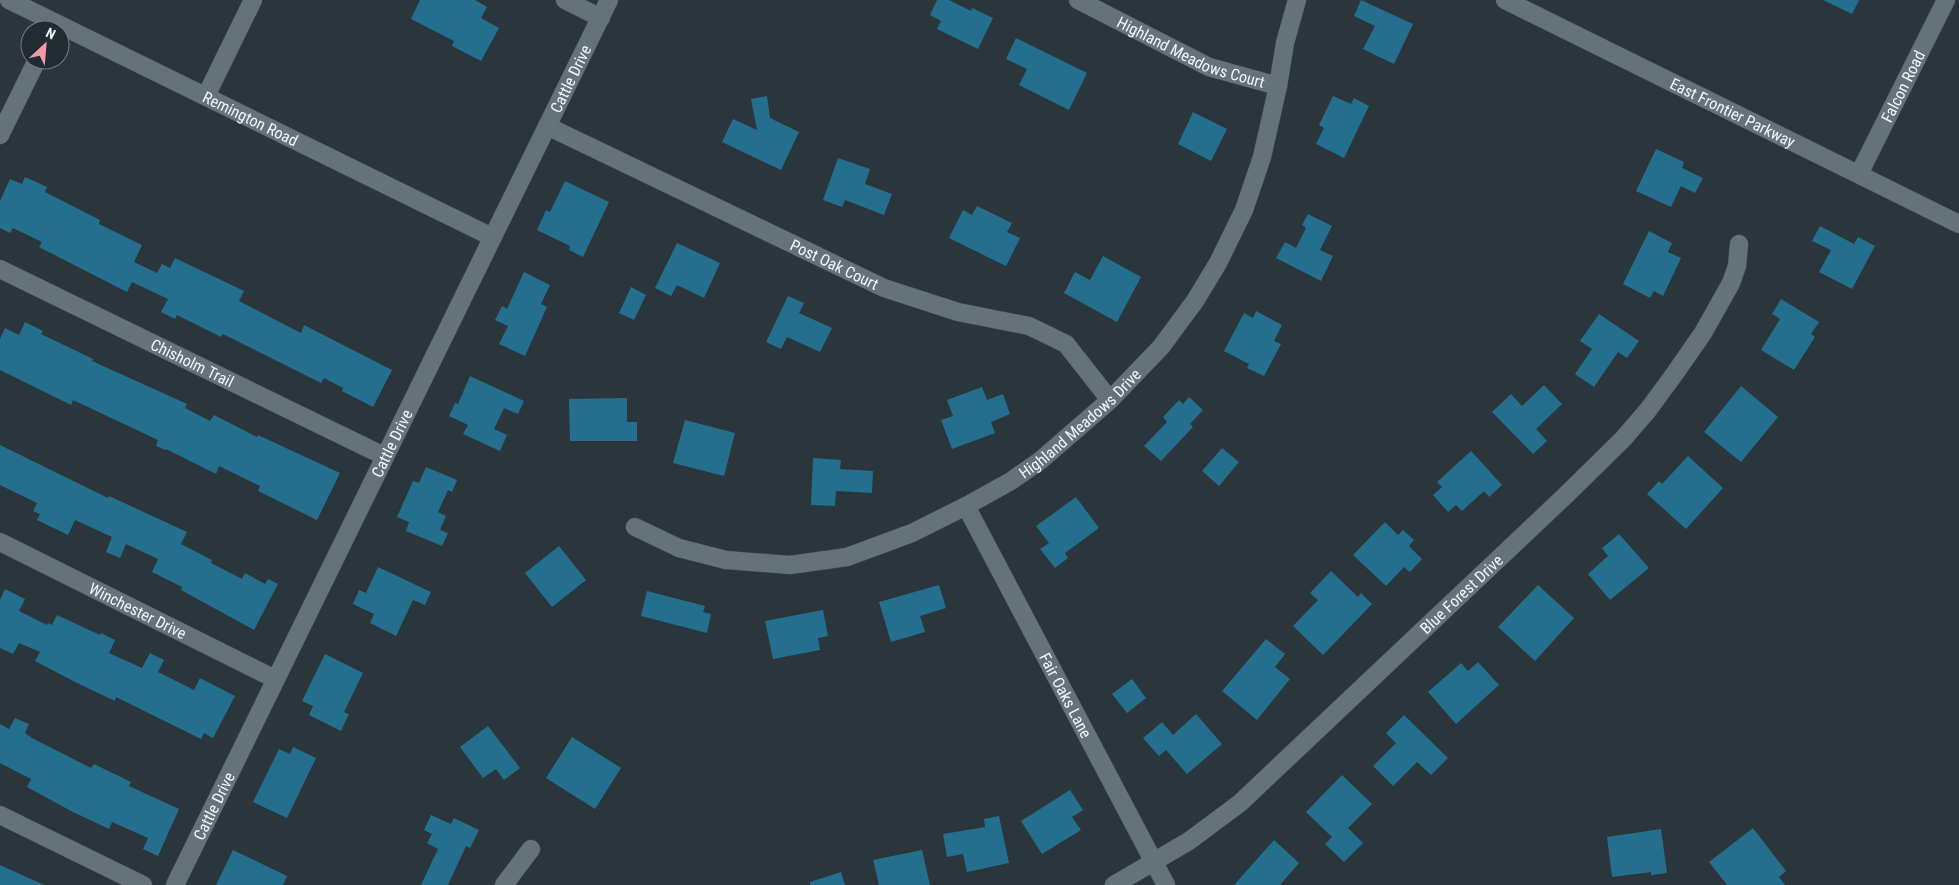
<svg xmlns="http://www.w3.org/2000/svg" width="1959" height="885" viewBox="0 0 1959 885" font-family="'Roboto Condensed',sans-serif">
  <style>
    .building { fill: #256f8e }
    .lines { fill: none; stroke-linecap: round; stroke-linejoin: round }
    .minor-casing { stroke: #475156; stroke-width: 19 }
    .minor { stroke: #667279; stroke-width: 18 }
    .labels { text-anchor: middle; stroke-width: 4; stroke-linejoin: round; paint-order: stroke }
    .street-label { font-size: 16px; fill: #eff6fa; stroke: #202c31 }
  </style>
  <rect width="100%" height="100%" fill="#2a363b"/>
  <!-- building -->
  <path class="building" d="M420,0H475L487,7L481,18L499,28L481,61L452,46L454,41L411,19Z
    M937,0H949L971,11L972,8L993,18L978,49L937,29L941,21L930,15Z
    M1361,0L1413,24L1394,64L1363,49L1375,26L1354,16Z
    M1823,0H1859L1852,14Z
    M1016,38L1087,73L1069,110L1019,85L1027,69L1006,59Z
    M767,96L770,118L799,132L781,170L722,142L733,119L757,130L751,99Z
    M1333,96L1351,104L1354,98L1369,106L1344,158L1316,144L1324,128L1319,125Z
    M1193,112L1227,129L1211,161L1178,144Z
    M1656,149L1684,162L1682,168L1703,178L1695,193L1681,186L1671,207L1636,191Z
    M838,158L870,169L865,184L892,194L884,215L845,200L842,207L823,200Z
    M25,177L47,187L45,192L100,220L99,224L142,245L134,262L157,273L162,264L170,268L175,258L244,291L239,301L301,333L304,325L392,370L373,407L342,391L343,388L324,378L321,383L223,334L221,337L177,315L175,319L161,312L168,299L132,282L127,292L39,247L42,242L13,228L10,233L0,228V201L10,179L22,184Z
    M565,181L609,202L583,257L569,250L570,246L537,230L546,210L550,212Z
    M977,206L1012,223L1007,232L1020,238L1006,266L949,238L963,210L972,215Z
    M1308,214L1332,226L1320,250L1333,256L1321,281L1276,258L1285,242L1296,248L1306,228L1302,225Z
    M1820,226L1854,244L1858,237L1875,246L1852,289L1819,272L1831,250L1812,241Z
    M1649,231L1672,243L1668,252L1681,258L1663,296L1654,291L1650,298L1623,284Z
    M677,243L720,263L704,298L677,285L671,296L655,288Z
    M1103,256L1141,277L1117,322L1064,293L1075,272L1090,280Z
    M524,272L550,285L541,304L547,307L525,356L499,344L508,326L495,320L502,306L507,309Z
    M631,287L646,295L634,320L619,313Z
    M788,296L804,303L799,313L832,328L820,352L787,337L781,349L766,342Z
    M1781,299L1819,322L1811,334L1815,337L1794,370L1761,350L1780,319L1772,314Z
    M1256,311L1282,325L1274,341L1281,344L1264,376L1247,368L1249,364L1224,351L1244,313L1253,318Z
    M1599,314L1639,341L1627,358L1618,352L1594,387L1575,374L1592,349L1580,341Z
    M25,322L43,331L41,334L93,359L92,361L187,404L185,408L210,421L214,415L257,437L258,435L340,473L317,520L258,491L260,486L219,466L216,474L166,449V450L156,446L158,440L73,400L71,405L0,370V339L5,328L19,335Z
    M470,376L524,401L518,414L504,408L494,429L507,435L500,451L463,434L468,425L449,416L455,403L458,404Z
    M1544,385L1562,404L1536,429L1547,441L1533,454L1492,412L1511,394L1522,406Z
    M1741,386L1778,417L1741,462L1704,432Z
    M982,387L987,400L1003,394L1010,414L991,422L995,433L952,449L941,420L953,416L947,400Z
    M1189,397L1203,410L1190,424L1193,427L1161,461L1144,446L1167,422L1163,417L1179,400L1183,404Z
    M627,398V422H637V441H570L569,399Z
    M685,420L735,433L724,476L673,463Z
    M0,445L108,498L109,496L187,532L181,544L212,560L211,563L242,579L245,573L265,584L268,579L278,584L254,630L181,590L182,587L152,572L158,559L126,544L120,558L106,552L112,537L75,520L68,535L37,520L40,514L33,511L37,503L0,485Z
    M1222,448L1239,462L1219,486L1202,471Z
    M1471,451L1502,485L1489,497L1484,491L1462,511L1456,505L1448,512L1433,495L1442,487L1437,482Z
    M1688,456L1723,488L1686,529L1647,494L1659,481L1662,484Z
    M813,458L841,460L840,469L873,471L872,493L836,491L835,506L811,505Z
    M426,467L457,480L452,492L448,490L438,512L446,516L440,530L448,533L442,546L406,531L409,522L397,517L413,481L419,483Z
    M1076,497L1099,528L1065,553L1068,558L1055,568L1040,549L1049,543L1036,526Z
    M1385,522L1398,535L1403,530L1414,540L1409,546L1422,559L1410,572L1404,567L1386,586L1353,555Z
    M1619,534L1649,568L1610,600L1588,574L1608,556L1602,548Z
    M559,546L586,580L552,607L525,573Z
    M378,567L431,592L425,605L413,600L396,636L370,623L374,614L353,604L359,590L366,593Z
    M1331,571L1358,597L1361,593L1372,604L1323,655L1293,626L1318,600L1310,593Z
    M939,585L946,608L920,616L925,632L891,642L879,602Z
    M1538,585L1574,618L1535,661L1498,627Z
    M5,589L25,599L19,611L47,625L48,623L52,625L57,615L100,635L101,633L115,640L109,653L142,668L150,653L164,660L158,672L194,690L200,678L235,696L213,738L204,733L201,739L116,697L115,701L77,683L35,661L40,652L19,643L13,654L0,648V600Z
    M647,591L705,606L703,612L711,614L707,633L641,616Z
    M823,610L828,636L818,638L820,650L773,659L765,621Z
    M1266,639L1285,654L1275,667L1290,679L1257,720L1222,691Z
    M325,654L363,673L344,712L349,714L341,731L309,715L313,706L302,701Z
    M1478,662L1499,685L1456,724L1428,692L1461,663L1468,671Z
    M1132,679L1146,698L1127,713L1112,694Z
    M1196,714L1222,744L1187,774L1166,750L1159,756L1143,738L1162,722L1173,735Z
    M1404,715L1448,758L1431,775L1417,762L1393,786L1373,766L1396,743L1386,733Z
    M15,718L29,724L25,733L32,738L91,768L94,764L131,782L129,786L179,809L158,856L143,849L148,838L112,822L109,829L71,811L27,787L31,779L0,763V724L9,729Z
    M488,726L520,768L504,780L496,769L483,778L460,747Z
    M572,737L621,768L595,809L546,778Z
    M293,747L316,758L287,818L253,802L279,749L290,754Z
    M1342,775L1372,804L1348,828L1363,843L1344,862L1325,844L1332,837L1306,812Z
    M1070,790L1083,810L1072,817L1081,830L1042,854L1021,821Z
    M431,815L451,824L454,818L479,830L470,848L466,846L448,885H421L438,849L427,843L432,834L424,830Z
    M999,816L1009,863L967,872L963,854L947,857L943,834L985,827L984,819Z
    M1753,828L1786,871L1779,877L1785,885H1727L1709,862Z
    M1661,829L1667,873L1651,875V872L1612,877L1607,837Z
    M1274,840L1299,863L1280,885H1234Z
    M233,850L287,876L283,885H216Z
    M922,850L930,885H879L873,860Z
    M0,865L44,885H0Z
    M841,872L845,885H810V882Z"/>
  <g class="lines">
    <defs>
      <g id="minor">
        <path id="s1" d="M9,0L492,237"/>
        <path d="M565,0L601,18"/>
        <path id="s2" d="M1078,0L1209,67L1278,86"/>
        <path id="s3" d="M1505,0L1959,224"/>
        <path d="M206,96L253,0"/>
        <path id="s4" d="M547,126L884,288L958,312L1029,326L1066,344L1110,400"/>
        <path d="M0,135L37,60"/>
        <path id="s5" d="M1859,174L1946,0"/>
        <path id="s6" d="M0,269L384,456"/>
        <path id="s7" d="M966,506L1166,885"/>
        <path id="s8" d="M635,527L679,548L726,560L790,565L847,557L912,533L966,506L1011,481L1041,460L1110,400L1161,347L1195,301L1218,263L1244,210L1262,157L1278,86L1285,43L1297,0"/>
        <path id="s9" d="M0,542L275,679"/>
        <path d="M0,815L143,885"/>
        <path id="s10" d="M175,885L609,0"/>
        <path d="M504,885L531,849"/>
        <path id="s11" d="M1114,885L1189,841L1240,803L1566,495L1623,439L1648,410L1673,376L1703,333L1731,283L1737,266L1739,244"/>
      </g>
    </defs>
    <!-- minor casing -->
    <use href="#minor" class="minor-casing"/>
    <!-- minor -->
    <use href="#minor" class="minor"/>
  </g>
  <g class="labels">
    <!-- street labels -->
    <g class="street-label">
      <text dy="6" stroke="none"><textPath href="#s2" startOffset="125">Highland Meadows Court</textPath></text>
      <text dy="6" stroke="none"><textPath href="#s10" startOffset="898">Cattle Drive</textPath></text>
      <text dy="6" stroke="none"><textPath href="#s5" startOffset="98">Falcon Road</textPath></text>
      <text dy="6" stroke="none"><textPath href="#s3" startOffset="254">East Frontier Parkway</textPath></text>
      <text dy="6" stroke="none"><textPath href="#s1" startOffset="269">Remington Road</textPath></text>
      <text dy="6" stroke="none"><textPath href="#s4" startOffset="319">Post Oak Court</textPath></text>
      <text dy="6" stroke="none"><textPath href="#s6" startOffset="214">Chisholm Trail</textPath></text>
      <text dy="6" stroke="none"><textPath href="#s8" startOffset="490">Highland Meadows Drive</textPath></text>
      <text dy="6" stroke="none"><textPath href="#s10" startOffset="492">Cattle Drive</textPath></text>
      <text dy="6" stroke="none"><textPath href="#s11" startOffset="455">Blue Forest Drive</textPath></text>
      <text dy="6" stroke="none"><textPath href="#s9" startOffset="154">Winchester Drive</textPath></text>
      <text dy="6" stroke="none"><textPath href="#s7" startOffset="214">Fair Oaks Lane</textPath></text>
      <text dy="6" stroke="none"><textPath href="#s10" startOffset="88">Cattle Drive</textPath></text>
    </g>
  </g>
  <!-- north arrow -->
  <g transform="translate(45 45) rotate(26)"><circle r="24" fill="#202c31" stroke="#737d81"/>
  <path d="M0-4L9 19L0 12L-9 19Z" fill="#f49aa6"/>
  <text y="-8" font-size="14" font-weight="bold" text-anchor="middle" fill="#eff6fa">N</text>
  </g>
</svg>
